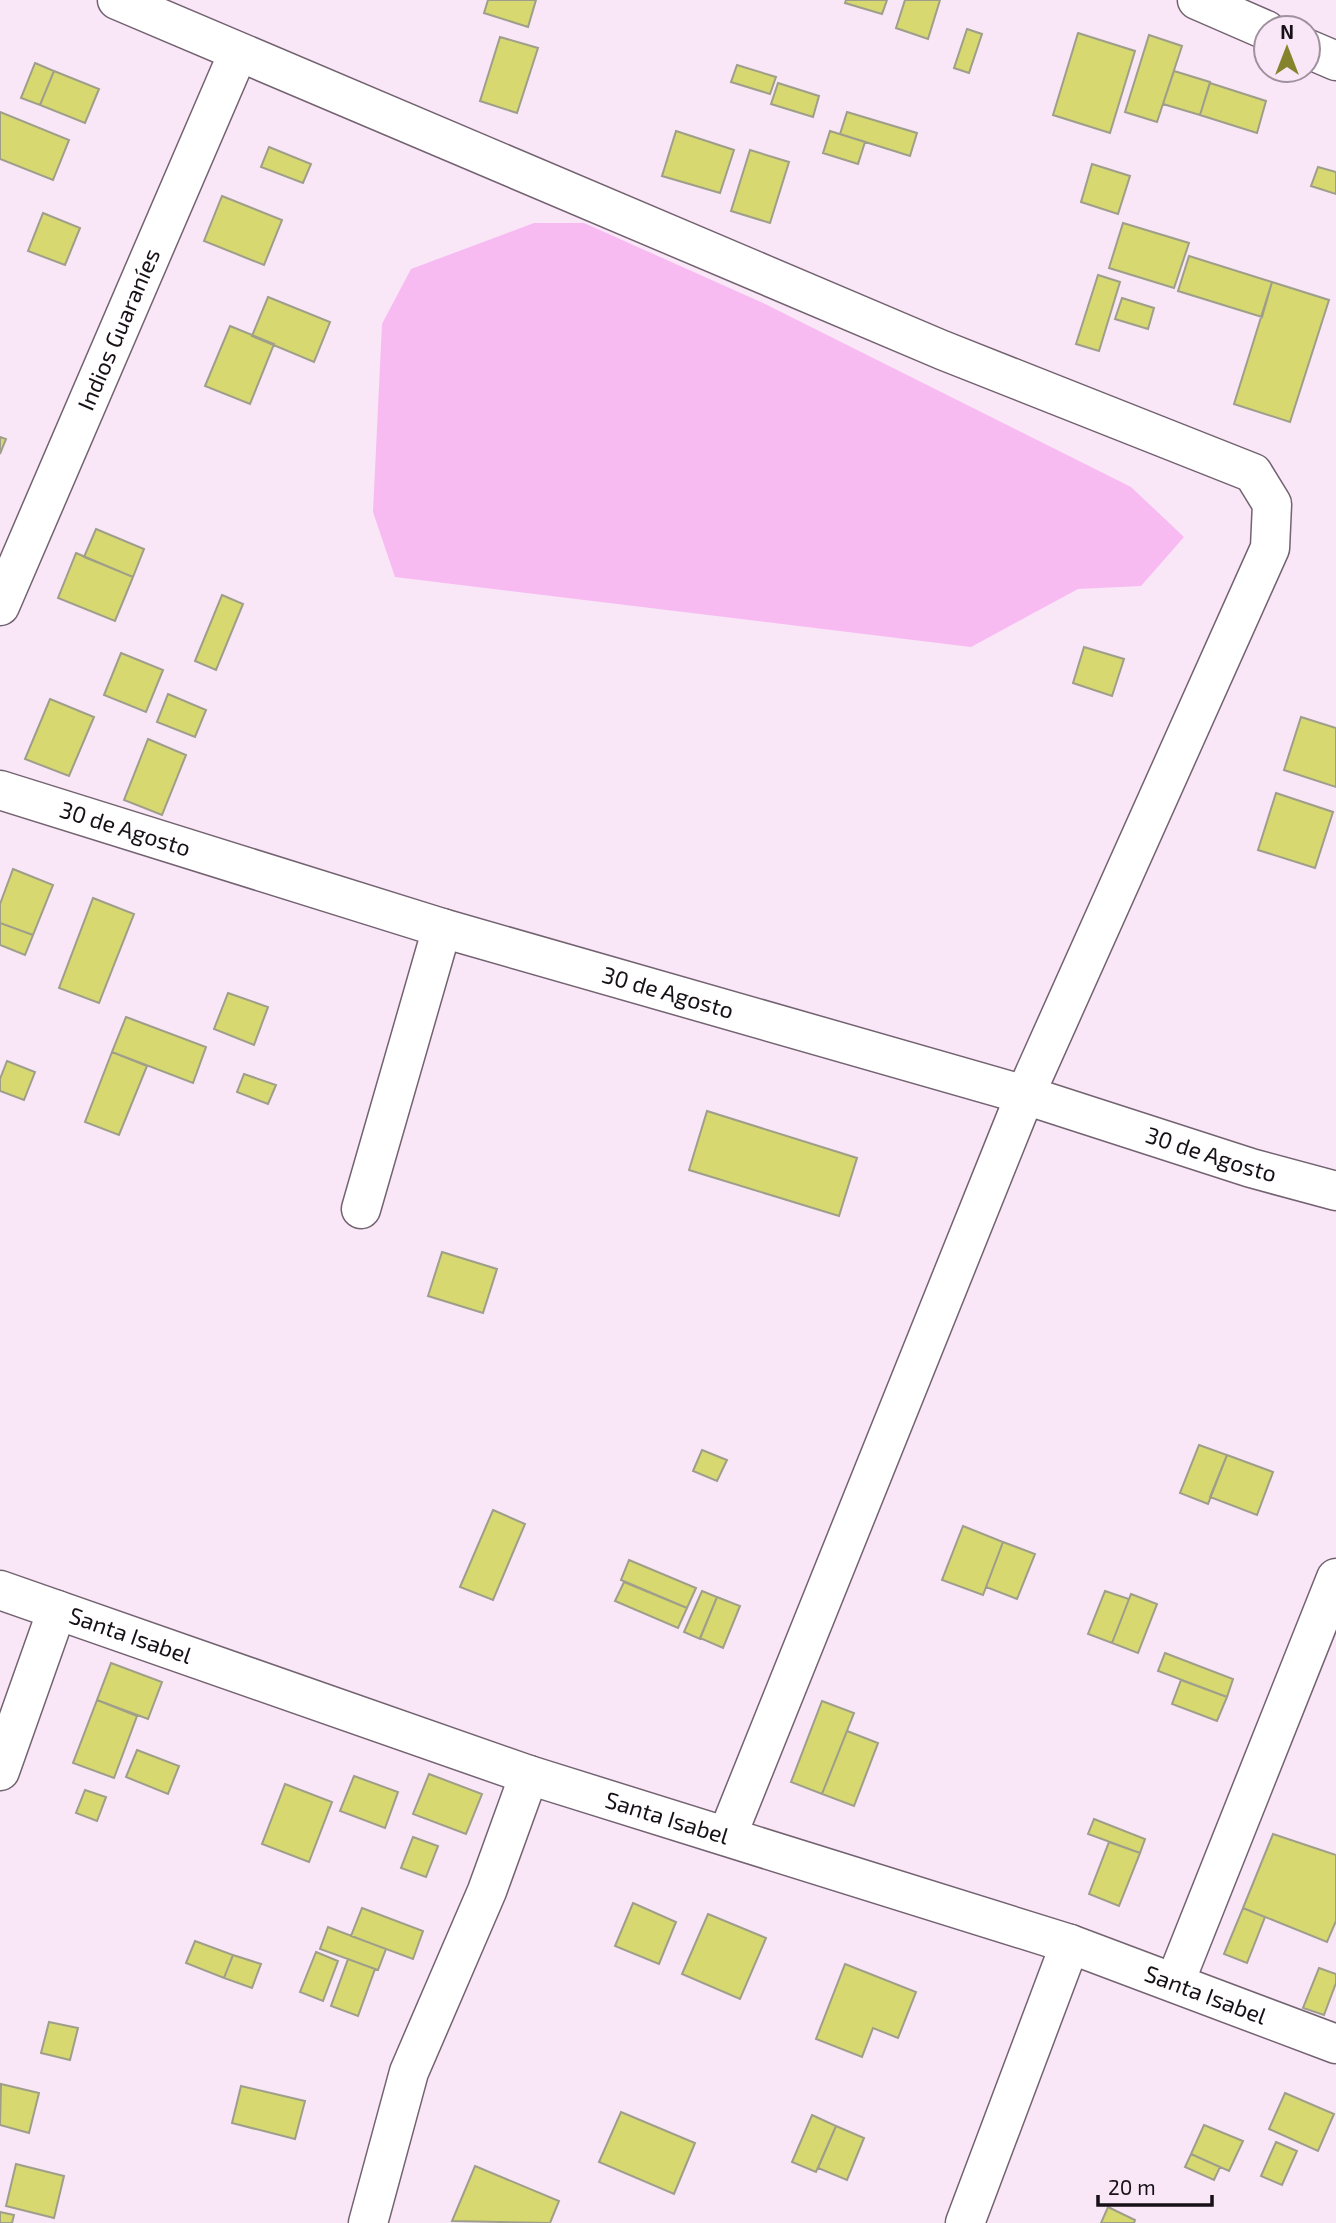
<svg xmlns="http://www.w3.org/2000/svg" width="1336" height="2223" viewBox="0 0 1336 2223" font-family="'Exo 2',sans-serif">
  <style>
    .green { fill: #f7bbf2 }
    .building { fill: #d8d870; stroke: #9e9e8a; stroke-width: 2 }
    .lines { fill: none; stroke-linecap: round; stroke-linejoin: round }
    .minor-casing { stroke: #736371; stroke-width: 41 }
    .minor { stroke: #fff; stroke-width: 38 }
    .labels { text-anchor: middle; stroke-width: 5; stroke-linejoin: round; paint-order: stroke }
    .street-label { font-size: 23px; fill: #171117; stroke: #f9e6f7 }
  </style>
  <rect width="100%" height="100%" fill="#f9e6f7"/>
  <!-- green -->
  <path class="green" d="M534,223H584L763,303L1131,487L1184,537L1141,586L1078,589L971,647L395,577L373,512L382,324L411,269Z"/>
  <!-- building -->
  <path class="building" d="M488,0H536L528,27L484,13Z
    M846,0H887L882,14L845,3Z
    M905,0H940L928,39L896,28Z
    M967,29L982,34L969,73L954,68Z
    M1078,33L1135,51L1110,133L1053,115Z
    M1149,35L1182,46L1157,122L1125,112Z
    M500,37L538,48L517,113L480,101Z
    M35,63L54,71L40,105L21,98Z
    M737,65L776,77L770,94L731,82Z
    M54,71L99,89L85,123L40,105Z
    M1174,71L1210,82L1200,115L1163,104Z
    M778,83L819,96L813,117L771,104Z
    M1210,83L1266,101L1257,133L1200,115Z
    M0,112L69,140L53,180L0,159Z
    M847,112L917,133L910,156L840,134Z
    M676,131L734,150L720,193L662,176Z
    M830,131L865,142L858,164L823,153Z
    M269,147L311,164L303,183L261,167Z
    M750,150L789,162L770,223L731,211Z
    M1092,164L1130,176L1118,214L1081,202Z
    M1318,167L1336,172V194L1311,186Z
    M222,196L282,220L264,265L204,241Z
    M43,213L80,228L65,265L28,251Z
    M1123,223L1189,243L1174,288L1109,268Z
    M1189,256L1272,282L1262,317L1178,291Z
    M1098,275L1120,282L1099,351L1076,344Z
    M1272,282L1329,300L1290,422L1234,404Z
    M268,297L330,322L314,362L252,336Z
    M1122,298L1154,308L1148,329L1115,319Z
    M230,326L274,344L250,404L205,386Z
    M0,437L6,439L0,454Z
    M96,529L144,549L133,577L84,557Z
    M76,553L133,577L115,621L58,598Z
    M222,595L243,604L216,670L195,661Z
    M1084,647L1124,659L1112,696L1073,683Z
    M121,653L163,670L146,712L104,695Z
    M168,694L206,710L195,737L157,722Z
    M50,699L94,717L69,776L25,759Z
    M1301,717L1336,728V787L1284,770Z
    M148,739L186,755L162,815L124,800Z
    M1276,793L1333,812L1315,868L1258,850Z
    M13,869L53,885L33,935L0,923V904Z
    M93,898L134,914L99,1003L59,988Z
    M0,923L33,935L25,955L0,945Z
    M228,993L268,1007L254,1045L214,1029Z
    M126,1017L206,1047L193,1083L112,1052Z
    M112,1052L147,1066L119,1135L85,1122Z
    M7,1061L35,1072L24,1100L0,1091V1079Z
    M244,1074L276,1085L268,1104L237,1092Z
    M707,1111L857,1158L839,1216L689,1170Z
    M442,1252L497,1269L483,1313L428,1296Z
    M1199,1445L1227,1455L1208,1504L1180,1493Z
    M702,1450L727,1460L717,1481L693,1471Z
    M1227,1455L1273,1472L1257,1515L1210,1497Z
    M493,1510L525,1524L493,1600L460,1587Z
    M963,1526L1003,1542L983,1595L942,1580Z
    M1003,1542L1035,1554L1017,1599L986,1587Z
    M629,1560L696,1588L687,1608L621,1580Z
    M624,1582L687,1608L678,1628L615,1601Z
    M702,1591L717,1597L700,1639L684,1632Z
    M1105,1591L1129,1599L1112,1643L1088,1634Z
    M1131,1594L1157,1604L1138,1653L1112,1643Z
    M717,1597L740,1606L723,1648L700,1638Z
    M1165,1653L1233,1679L1227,1697L1158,1671Z
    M111,1663L162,1682L148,1719L97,1700Z
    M1181,1680L1227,1697L1217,1721L1172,1704Z
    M97,1700L137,1716L114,1778L73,1763Z
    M822,1701L854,1713L822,1794L791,1782Z
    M847,1731L878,1743L854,1806L822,1794Z
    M137,1750L179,1766L168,1794L126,1777Z
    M429,1774L482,1794L466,1834L413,1814Z
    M354,1776L398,1792L385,1828L340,1811Z
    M285,1784L332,1802L309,1862L262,1844Z
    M85,1790L106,1797L97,1821L76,1813Z
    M1094,1819L1145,1839L1140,1853L1088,1834Z
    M1273,1834L1336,1855V1921L1327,1942L1243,1908Z
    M413,1837L438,1846L426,1877L401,1868Z
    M1109,1842L1140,1853L1119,1906L1089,1894Z
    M633,1903L676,1922L659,1964L615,1946Z
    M362,1908L423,1931L413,1959L351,1936Z
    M1243,1908L1265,1917L1247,1963L1224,1954Z
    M708,1914L766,1938L740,1999L682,1974Z
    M328,1927L386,1949L378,1970L320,1949Z
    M195,1941L233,1955L224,1978L186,1963Z
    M316,1952L338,1961L323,2001L300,1992Z
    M233,1955L261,1964L252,1988L224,1978Z
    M348,1959L375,1969L358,2016L331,2006Z
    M845,1964L916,1992L898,2038L873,2028L862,2057L816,2039Z
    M1319,1968L1336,1974V1983L1324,2015L1303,2008Z
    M49,2022L78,2028L70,2060L41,2053Z
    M1,2084L39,2093L29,2133L0,2125Z
    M241,2086L305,2101L295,2139L232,2123Z
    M1285,2093L1334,2114L1318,2151L1269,2129Z
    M621,2112L695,2143L674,2194L599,2162Z
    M812,2115L836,2126L816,2172L792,2162Z
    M1204,2125L1243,2141L1229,2171L1191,2154Z
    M836,2126L864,2138L847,2180L818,2168Z
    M1276,2142L1297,2151L1282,2185L1261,2176Z
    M1191,2154L1220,2167L1214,2180L1185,2167Z
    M16,2164L64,2176L54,2218L6,2206Z
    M475,2166L559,2201L550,2223L452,2221Z
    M1108,2207L1135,2220L1134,2223H1101Z
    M0,2212L14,2215L12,2223H0Z"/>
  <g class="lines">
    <defs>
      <g id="minor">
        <path d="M117,0L942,350L1253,473L1272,504L1270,548L1025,1095L727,1836"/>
        <path d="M1197,0L1266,30"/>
        <path d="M1308,49L1336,61"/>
        <path id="s1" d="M0,606L238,53"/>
        <path id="s2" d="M0,790L442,928L1025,1095L1251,1168L1336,1191"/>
        <path d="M361,1209L442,928"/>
        <path id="s3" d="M0,1590L529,1775L1070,1944L1336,2044"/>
        <path d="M0,1771L57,1610"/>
        <path d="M1175,1982L1336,1578"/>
        <path d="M368,2223L409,2072L487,1891L529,1775"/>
        <path d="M965,2223L1070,1944"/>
      </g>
    </defs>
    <!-- minor casing -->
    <use href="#minor" class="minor-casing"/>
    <!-- minor -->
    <use href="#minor" class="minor"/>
  </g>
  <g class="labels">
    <!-- street labels -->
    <g class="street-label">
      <text dy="8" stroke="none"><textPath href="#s1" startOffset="301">Indios Guaraníes</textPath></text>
      <text dy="8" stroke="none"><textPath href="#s2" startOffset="131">30 de Agosto</textPath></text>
      <text dy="8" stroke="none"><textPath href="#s2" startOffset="698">30 de Agosto</textPath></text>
      <text dy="8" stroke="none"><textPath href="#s2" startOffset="1265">30 de Agosto</textPath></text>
      <text dy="8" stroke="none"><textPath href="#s3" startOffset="138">Santa Isabel</textPath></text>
      <text dy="8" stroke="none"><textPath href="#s3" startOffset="705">Santa Isabel</textPath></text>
      <text dy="8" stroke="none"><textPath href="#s3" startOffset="1272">Santa Isabel</textPath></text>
    </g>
  </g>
  <!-- north arrow -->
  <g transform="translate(1287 49)"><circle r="33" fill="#f9e6f7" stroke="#9f919d" stroke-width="2"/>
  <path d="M0-5L12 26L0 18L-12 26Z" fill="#85842d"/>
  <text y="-10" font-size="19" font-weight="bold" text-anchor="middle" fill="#171117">N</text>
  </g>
  <!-- scale -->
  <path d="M1098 2195v10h114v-10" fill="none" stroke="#171117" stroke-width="3.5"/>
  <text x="1108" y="2195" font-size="21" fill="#171117" stroke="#f9e6f7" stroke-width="5" paint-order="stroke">20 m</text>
</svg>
